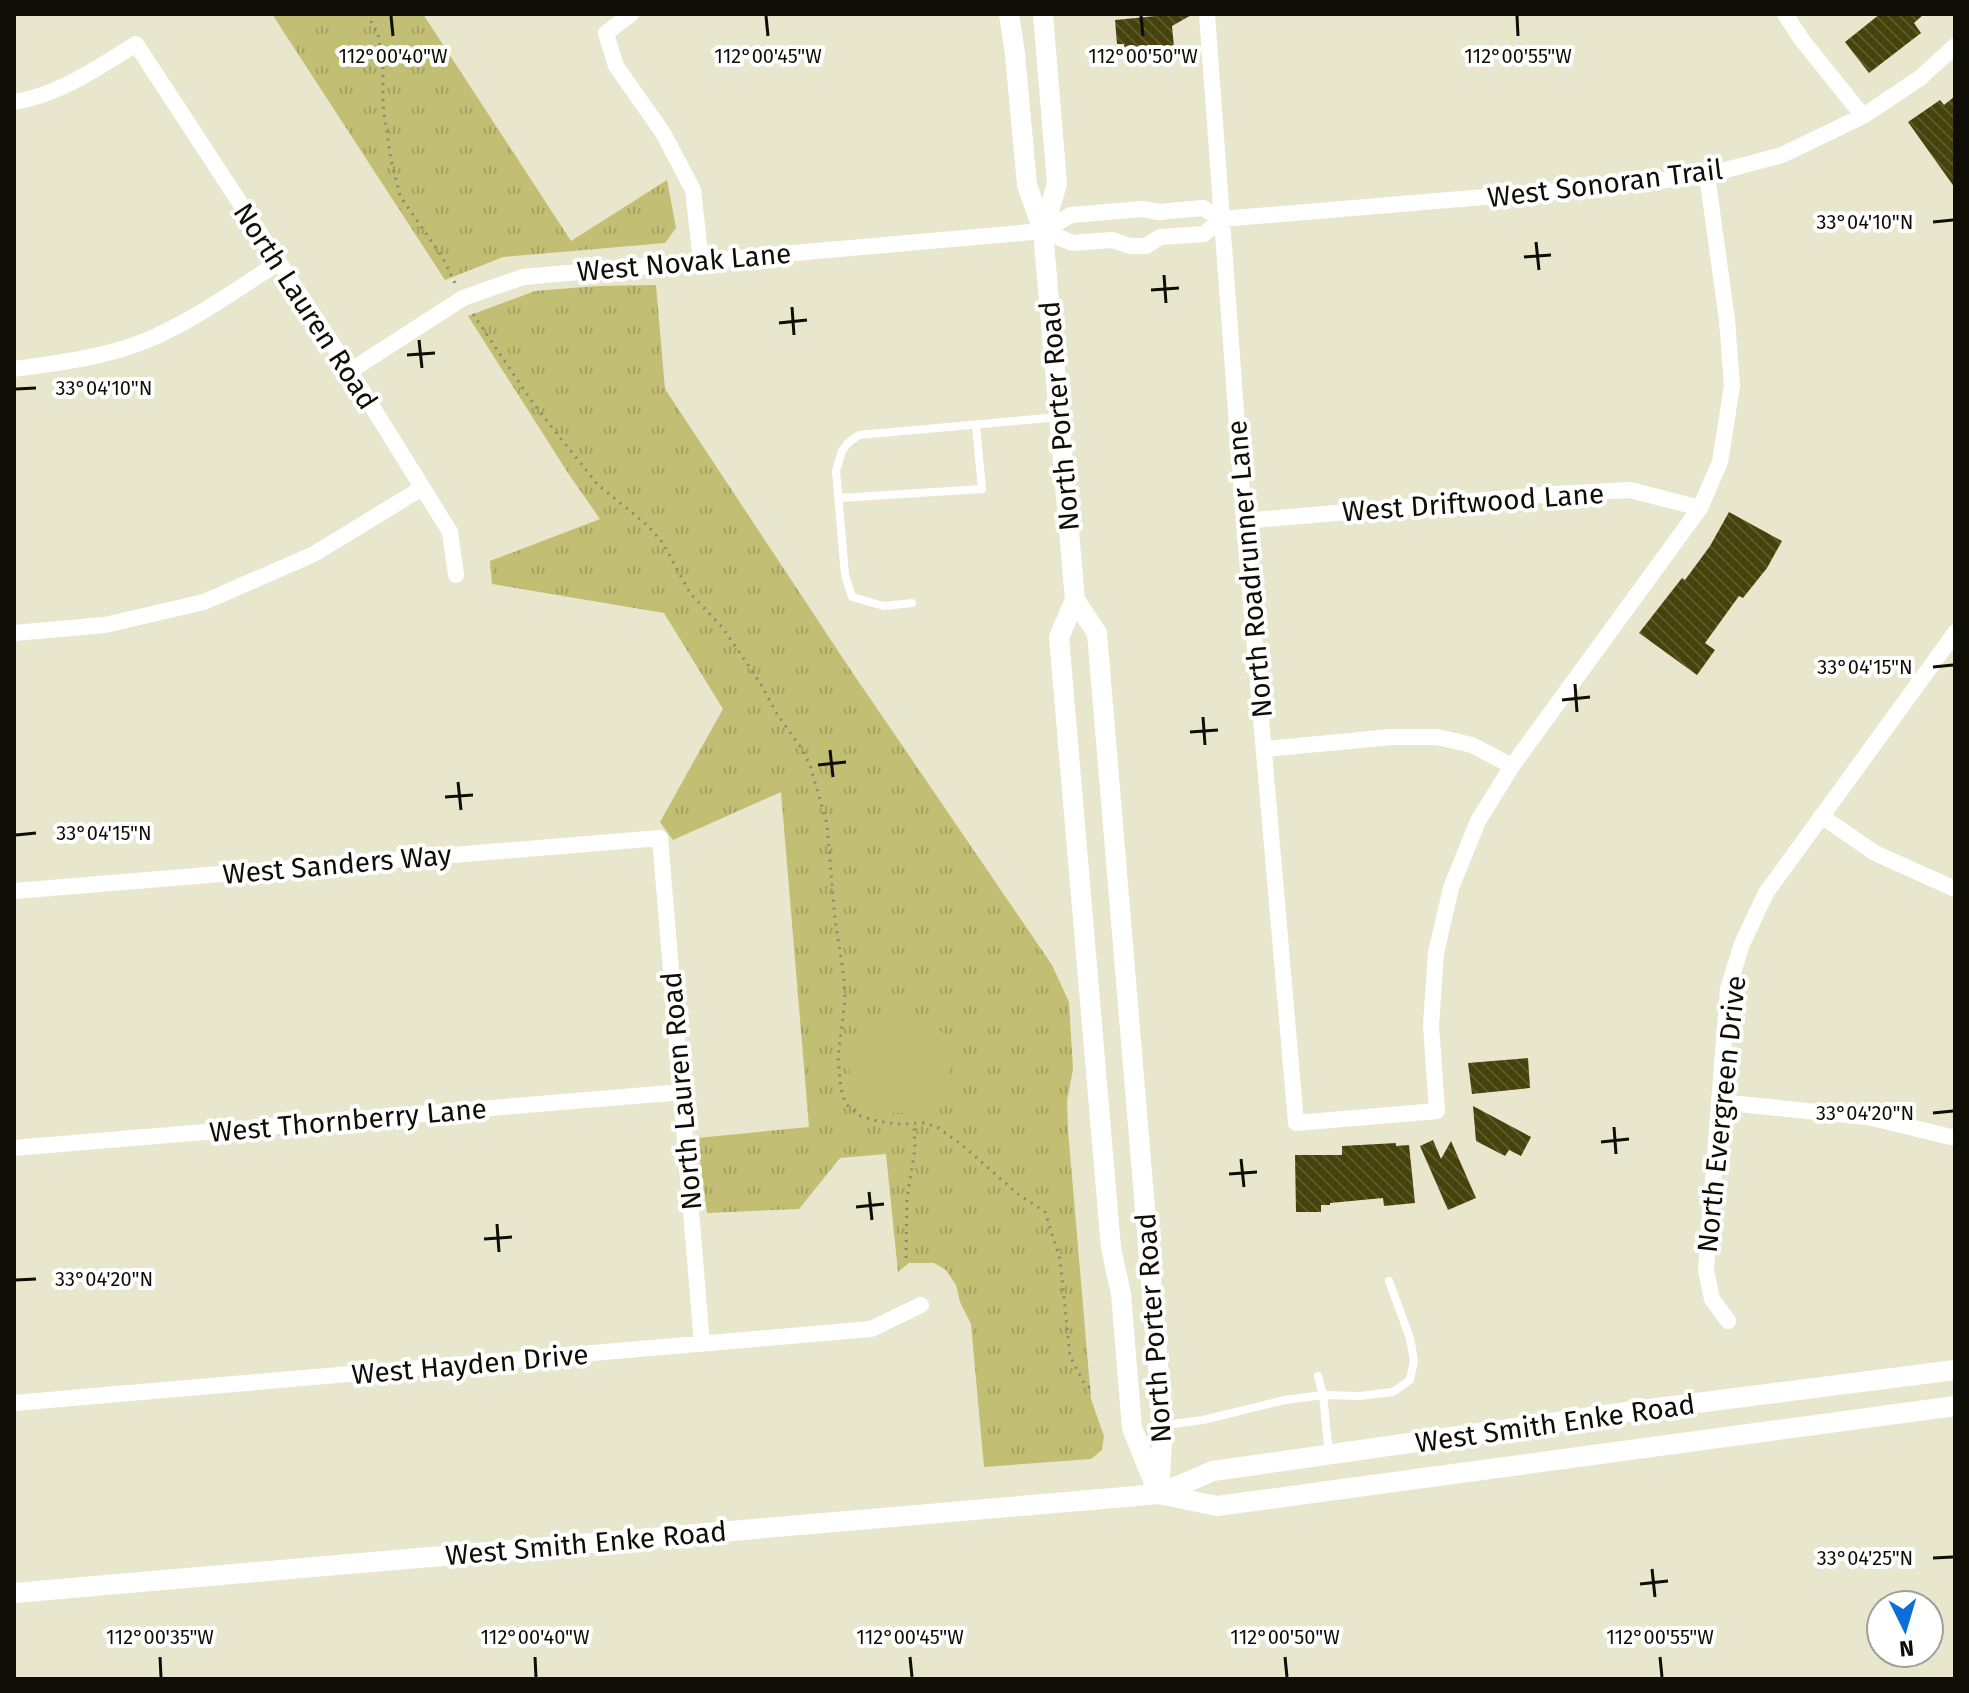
<svg xmlns="http://www.w3.org/2000/svg" width="1969" height="1693" viewBox="0 0 1969 1693" font-family="'Fira Sans',sans-serif">
  <style>
    .park { fill: url(#park-tufts) }
    .garden { fill: #c2be73 }
    .building { fill: url(#building-back-hatch) }
    .lines { fill: none; stroke-linecap: round; stroke-linejoin: round }
    .path { stroke: #8a8977; stroke-width: 3; stroke-dasharray: 2 6; stroke-linecap: butt }
    .service { stroke: #fff; stroke-width: 8 }
    .minor { stroke: #fff; stroke-width: 16 }
    .tertiary { stroke: #fff; stroke-width: 20 }
    .ticks { fill: none; stroke: #0f0e06; stroke-width: 3 }
    .labels { text-anchor: middle; stroke-width: 8; stroke-linejoin: round; paint-order: stroke }
    .street-label { font-size: 28px; fill: #0f0e06; stroke: #fff }
    .ticks-label { font-size: 20px; text-anchor: middle; fill: #0f0e06; stroke: #fff; stroke-width: 8; stroke-linejoin: round; paint-order: stroke }
  </style>
  <defs>
    <pattern id="park-tufts" width="24" height="20" patternUnits="userSpaceOnUse" patternTransform="scale(2)"><rect width="24" height="20" fill="#c2be73"/><path d="M3 7l-1-3M5 7V3M7 7l1-3M15 17l-1-3M17 17v-4M19 17l1-3" fill="none" stroke="#a6a262"/></pattern>
    <pattern id="building-back-hatch" width="6" height="6" patternUnits="userSpaceOnUse" patternTransform="scale(2)"><rect width="6" height="6" fill="#46420b"/><path d="M-1 5l2 2M0 0l6 6M5-1l2 2" fill="none" stroke="#5d592d"/></pattern>
  </defs>
  <rect width="100%" height="100%" fill="#e8e7cd"/>
  <!-- park -->
  <path class="park" d="M272,14H423L571,241L667,180L676,228L665,243L503,257L445,280Z
    M656,285L665,389L850,669L1052,965L1069,1002L1073,1069L1067,1101L1068,1130L1091,1399L1104,1436L1102,1450L1091,1459L984,1467L971,1324L960,1302L956,1285L946,1270L934,1263H909L898,1272L886,1154L840,1158L799,1209L707,1213L697,1138L809,1127L781,792L673,840L660,822L723,709L664,613L492,584L490,561L600,519L568,473L468,316L535,291L597,286Z"/>
  <!-- garden -->
  <path class="garden" d="M849 1062a51 51 0 1 1 102 0a51 51 0 1 1-102 0Z"/>
  <!-- building -->
  <path class="building" d="M1177,14H1193L1172,26L1174,47L1124,52V44H1117L1115,20Z
    M1880,14H1924L1914,23L1921,33L1869,73L1845,42Z
    M1955,96V188L1908,122L1940,100L1944,105Z
    M1729,512L1782,541L1767,568L1743,598L1739,596L1705,643L1715,650L1697,675L1639,633L1682,578L1685,580L1710,546Z
    M1528,1058L1530,1088L1472,1094L1468,1063Z
    M1473,1106L1531,1137L1521,1156L1509,1150L1505,1156L1476,1141Z
    M1433,1140L1441,1159L1451,1141L1476,1198L1448,1210L1420,1146Z
    M1396,1143V1146L1409,1145L1415,1203L1384,1206L1383,1198L1330,1203V1205H1321V1212H1296L1295,1155H1342V1146Z"/>
  <g class="lines">
    <!-- path -->
    <path class="path" d="M367,14L378,34L383,66V105L391,160L400,196L443,258L455,283
      M473,314L535,406L598,485L646,524L663,543L690,593L722,627L742,656L760,683L777,714L802,749L810,765L827,824L835,920L844,977L845,1000L838,1057L841,1089L846,1104L861,1116L873,1120L896,1124L924,1123L937,1127L962,1145L1018,1194L1045,1212L1060,1259L1070,1356L1085,1385L1095,1390
      M906,1258L907,1198L915,1149L914,1124"/>
    <!-- service -->
    <path class="service" d="M839,498L982,489L976,425
      M912,603L884,606L852,597L845,575L836,471L842,451L848,443L859,435L1059,417
      M1318,1376L1323,1395L1329,1454
      M1165,1425L1203,1420L1285,1400L1323,1395L1359,1396L1393,1392L1410,1380L1414,1361L1410,1338L1389,1281"/>
    <!-- minor -->
    <path class="minor" d="M631,14L606,33L616,66L663,133L693,190L701,261
      M1207,14L1244,521L1296,1123L1437,1111L1431,1025L1436,953L1451,888L1478,821L1512,766L1700,508L1720,462L1732,386L1727,320L1707,175
      M1785,14L1802,40L1863,116
      M14,102C59,95 97,68 136,44L350,371L450,532L456,575
      M1043,231L1073,243L1112,240L1130,246H1146L1160,237L1204,234L1221,219
      M14,369C56,363 100,358 140,343C189,324 234,291 278,263
      M350,371L463,298L523,277L1043,231L1071,215L1142,209L1159,212L1203,208L1221,219L1604,187L1707,175L1782,155L1863,116L1920,78L1955,46
      M1244,521L1554,494L1630,490L1700,508
      M14,633L105,625L204,602L314,554L422,488
      M1265,749L1392,737H1437L1472,745L1512,766
      M1821,816L1875,853L1955,889
      M14,891L660,838L702,1344
      M1719,1102L1868,1117L1955,1138
      M14,1148L682,1092
      M1728,1321L1712,1299L1706,1270L1728,989L1742,944L1766,893L1955,633
      M14,1403L871,1329L921,1305"/>
    <!-- tertiary -->
    <path class="tertiary" d="M1009,14L1015,54L1027,185L1043,231L1075,600L1097,633L1163,1425L1159,1494
      M1043,14L1057,184L1043,231
      M1075,600L1059,637L1111,1248L1121,1294L1132,1428L1157,1490
      M1159,1494L1213,1471L1626,1412L1955,1370
      M14,1593L1159,1494L1217,1506L1955,1406"/>
  </g>
  <!-- ticks -->
  <path class="ticks" d="M391,16L393,36M766,16L768,36M1141,16L1143,36M1517,16L1518,36M1933,222L1953,220M1536,242L1539,270M1524,257L1551,255M1164,275L1166,303M1151,290L1179,288M792,307L794,335M779,323L807,320M419,340L422,368M407,355L435,353M16,389L36,388M1933,667L1953,665M1575,684L1577,712M1562,700L1590,697M1203,717L1205,745M1190,732L1218,730M830,750L833,777M818,765L846,762M458,782L461,810M445,797L473,795M16,835L36,833M1933,1113L1953,1111M1614,1127L1616,1154M1601,1142L1629,1139M1241,1159L1244,1187M1229,1174L1257,1172M869,1192L872,1220M856,1207L884,1204M497,1224L499,1252M484,1239L512,1237M16,1280L36,1279M1933,1558L1953,1557M1652,1569L1655,1597M1640,1584L1668,1581M160,1657L161,1677M535,1657L536,1677M910,1657L912,1677M1285,1657L1287,1677M1660,1657L1662,1677"/>
  <g class="labels">
    <!-- street labels -->
    <g class="street-label">
      <text transform="translate(1605 183) rotate(-7)" y="10">West Sonoran Trail</text>
      <text transform="translate(684 262) rotate(-5)" y="10">West Novak Lane</text>
      <text transform="translate(306 306) rotate(57)" y="10">North Lauren Road</text>
      <text transform="translate(1059 416) rotate(-95)" y="10">North Porter Road</text>
      <text transform="translate(1473 502) rotate(-4)" y="10">West Driftwood Lane</text>
      <text transform="translate(1249 569) rotate(-95)" y="10">North Roadrunner Lane</text>
      <text transform="translate(337 864) rotate(-5)" y="10">West Sanders Way</text>
      <text transform="translate(681 1091) rotate(-95)" y="10">North Lauren Road</text>
      <text transform="translate(1721 1114) rotate(-84)" y="10">North Evergreen Drive</text>
      <text transform="translate(348 1120) rotate(-5)" y="10">West Thornberry Lane</text>
      <text transform="translate(1153 1328) rotate(-94)" y="10">North Porter Road</text>
      <text transform="translate(470 1364) rotate(-5)" y="10">West Hayden Drive</text>
      <text transform="translate(1555 1423) rotate(-8)" y="10">West Smith Enke Road</text>
      <text transform="translate(586 1543) rotate(-5)" y="10">West Smith Enke Road</text>
    </g>
  </g>
  <g class="ticks-label">
    <text x="393" y="63">112°00'40"W</text>
    <text x="768" y="63">112°00'45"W</text>
    <text x="1143" y="63">112°00'50"W</text>
    <text x="1518" y="63">112°00'55"W</text>
    <text x="1865" y="229">33°04'10"N</text>
    <text x="104" y="395">33°04'10"N</text>
    <text x="1865" y="674">33°04'15"N</text>
    <text x="104" y="840">33°04'15"N</text>
    <text x="1865" y="1120">33°04'20"N</text>
    <text x="104" y="1286">33°04'20"N</text>
    <text x="1865" y="1565">33°04'25"N</text>
    <text x="160" y="1644">112°00'35"W</text>
    <text x="535" y="1644">112°00'40"W</text>
    <text x="910" y="1644">112°00'45"W</text>
    <text x="1285" y="1644">112°00'50"W</text>
    <text x="1660" y="1644">112°00'55"W</text>
  </g>
  <!-- border -->
  <rect width="1969" height="1693" fill="none" stroke="#0f0e06" stroke-width="32"/>
  <!-- north arrow -->
  <g transform="translate(1905 1629) rotate(175)"><circle r="38" fill="#ffffff" stroke="#9f9f9b" stroke-width="2"/>
  <path d="M0-6L14 30L0 20L-14 30Z" fill="#0c6ed7"/>
  <text y="-12" font-size="22" font-weight="bold" text-anchor="middle" fill="#0f0e06">N</text>
  </g>
</svg>
